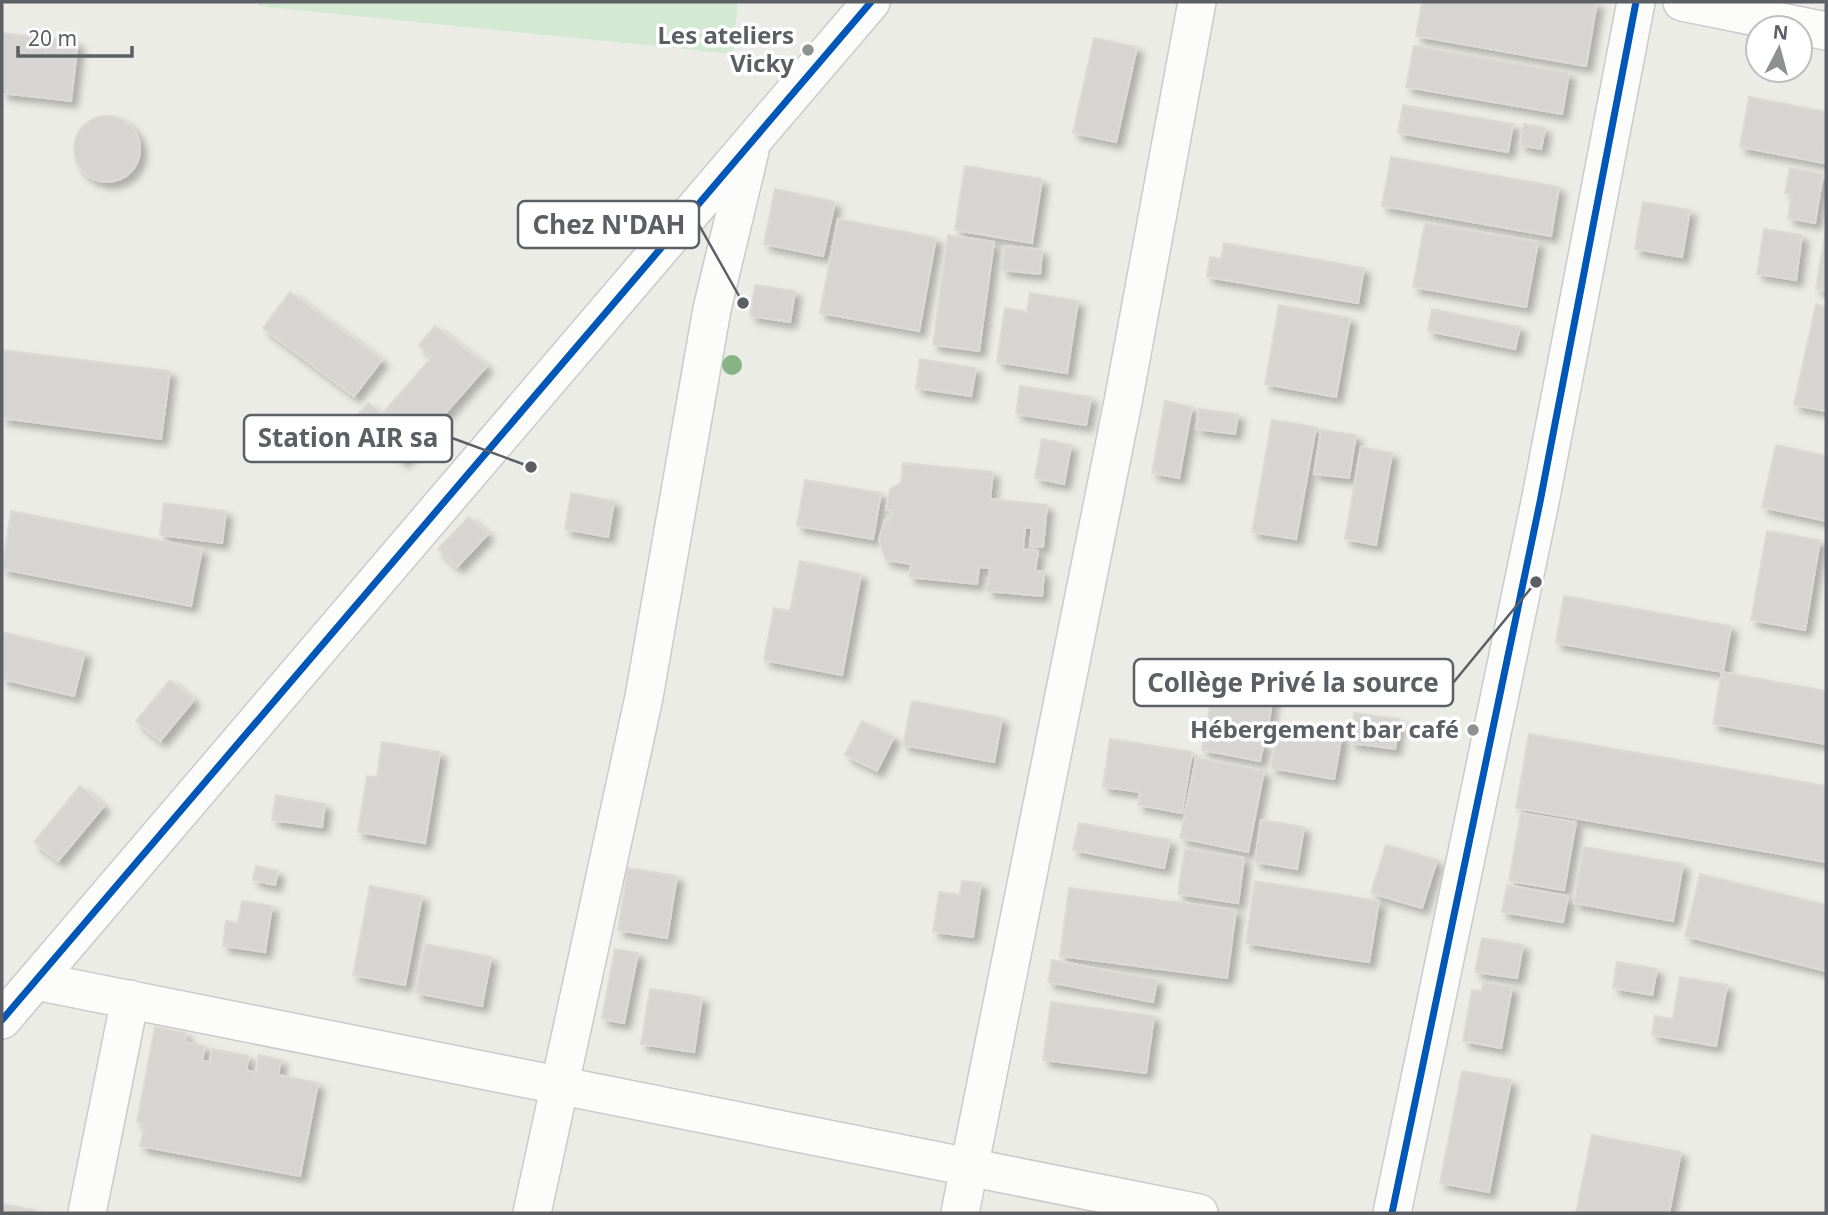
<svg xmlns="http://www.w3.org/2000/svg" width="1828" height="1215" viewBox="0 0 1828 1215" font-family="'Noto Sans',sans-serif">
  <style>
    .green { fill: #d4e9d2 }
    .building { fill: #d6d5d2; stroke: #dcdad6; stroke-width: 2; filter: url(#shadow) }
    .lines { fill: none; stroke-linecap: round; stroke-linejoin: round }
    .minor-casing { stroke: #c9cac9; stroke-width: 40 }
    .minor { stroke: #fcfcfb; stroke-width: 37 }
    .cycleway-casing { stroke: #fff; stroke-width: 11 }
    .cycleway { stroke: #0057b8; stroke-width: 7 }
    .tree { fill: #86b487 }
    .poi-dot { fill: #8e9192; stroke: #fff; stroke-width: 2.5 }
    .labels { text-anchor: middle; stroke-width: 7; stroke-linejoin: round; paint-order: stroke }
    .poi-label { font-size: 24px; font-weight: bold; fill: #5c6065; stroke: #fff; text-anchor: end }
    .leader { fill: none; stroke: #5c6065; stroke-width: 2.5 }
    .callout-dot { fill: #5c6065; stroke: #fff; stroke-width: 2.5 }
    .callout { fill: #fff; stroke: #5c6065; stroke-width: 2.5 }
    .callout-label { font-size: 26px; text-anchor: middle; font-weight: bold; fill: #5c6065 }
  </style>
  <defs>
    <filter id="shadow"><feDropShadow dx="6" dy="6" stdDeviation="3.5" flood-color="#0004"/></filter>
  </defs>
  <rect width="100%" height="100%" fill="#ecece7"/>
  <!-- green -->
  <path class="green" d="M258,2H738L733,54L258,6Z"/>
  <!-- building -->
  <path class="building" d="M1422,2H1597L1586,66L1416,36Z
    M2,33L78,42L71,101L2,93Z
    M1094,38L1137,47L1116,142L1073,133Z
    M1414,46L1569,73L1562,114L1406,87Z
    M1749,97L1826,112L1824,163L1740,147Z
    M1403,105L1513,124L1508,152L1398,133Z
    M74 149a33 33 0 1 1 66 0a33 33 0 1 1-66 0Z
    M1524,124L1545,128L1541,149L1520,145Z
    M1391,157L1559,187L1551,236L1382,206Z
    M965,166L1042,179L1032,243L955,230Z
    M1790,168L1823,174L1815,223L1788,218L1792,194L1785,193Z
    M775,189L835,202L823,256L764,244Z
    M1643,202L1690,210L1682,257L1635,249Z
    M838,219L936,238L919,331L820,313Z
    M1425,223L1538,242L1526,307L1413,287Z
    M1826,228V291L1816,289Z
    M1764,229L1802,235L1796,280L1757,274Z
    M948,235L994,242L979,351L933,345Z
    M1224,243L1364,268L1358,303L1207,277L1210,257L1221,259Z
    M1005,246L1042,250L1040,274L1002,270Z
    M755,285L795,291L790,322L750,316Z
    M290,292L382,360L354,396L263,328Z
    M1030,293L1078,301L1067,373L997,362L1005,308L1027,312Z
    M1816,304L1826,307V411L1794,405Z
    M1279,305L1350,318L1336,397L1265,384Z
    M1432,309L1520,327L1515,349L1428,331Z
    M435,326L487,366L403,461L354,419L368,403L382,414L432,357L419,345Z
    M2,350L170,371L161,439L2,418Z
    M920,359L976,368L971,396L916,388Z
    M1020,386L1091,397L1086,425L1016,414Z
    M1165,401L1192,407L1179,478L1152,473Z
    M1199,409L1238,414L1235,434L1196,429Z
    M1272,420L1316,427L1296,539L1252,532Z
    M1321,430L1356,435L1349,478L1314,474Z
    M1042,439L1071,445L1064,484L1035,478Z
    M1776,445L1826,456V521L1762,507Z
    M1361,447L1392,453L1376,545L1345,539Z
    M903,463L993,472L990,499L1047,505L1043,547L1030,546L1032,528L1025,527L1023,549L1038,551L1035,571L1044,572L1042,596L987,591L990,568L979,567L977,584L909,577L911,564L886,560L879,540L885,520L891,521L892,510H886L890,489L901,483Z
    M805,480L881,493L873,539L797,526Z
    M571,493L614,501L608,537L565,529Z
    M164,503L226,511L222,543L160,535Z
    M11,511L202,549L191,606L2,569Z
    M469,517L488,534L457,567L438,549Z
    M1767,531L1820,540L1805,630L1751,620Z
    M800,561L861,574L842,675L764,660L774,608L790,611Z
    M1564,596L1731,626L1723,672L1556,643Z
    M2,632L85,652L74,696L2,679Z
    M1216,665L1276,674L1267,735L1207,726Z
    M1722,672L1826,691V744L1713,724Z
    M170,680L194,700L160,741L136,721Z
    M912,701L1002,718L994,762L903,745Z
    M1354,713L1399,719L1395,749L1350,743Z
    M862,721L894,737L877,771L845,755Z
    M1279,724L1342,734L1334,779L1271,768Z
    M1205,731L1264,742L1260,761L1202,750Z
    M1529,734L1826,786V862L1516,808Z
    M1110,739L1192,752L1182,813L1138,805L1140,792L1103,787Z
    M382,742L440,752L425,843L358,832L367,776L377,777Z
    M1196,758L1264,771L1248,852L1180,838Z
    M80,786L104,806L58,861L34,842Z
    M276,795L325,804L322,827L272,820Z
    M1521,813L1576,822L1564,890L1509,881Z
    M1261,820L1304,827L1297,869L1255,862Z
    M1079,823L1170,840L1164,868L1073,850Z
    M1386,845L1437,860L1422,908L1371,893Z
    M1584,847L1683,864L1673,921L1574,903Z
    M1185,849L1244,858L1238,903L1178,894Z
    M256,866L278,871L275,885L253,880Z
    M628,868L677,876L667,938L618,930Z
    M1700,874L1826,905V971L1685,936Z
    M962,881L981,883L973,937L933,932L939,892L960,895Z
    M1255,881L1379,901L1369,962L1246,943Z
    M1507,885L1568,896L1563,922L1502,912Z
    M370,886L422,896L405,985L353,975Z
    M1069,888L1236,910L1227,978L1060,956Z
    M242,901L272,906L265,952L223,946L226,921L238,923Z
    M1482,938L1523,945L1517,978L1475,972Z
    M425,944L491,957L482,1006L416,993Z
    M615,949L638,953L624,1023L602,1019Z
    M1052,960L1157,980L1153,1002L1048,982Z
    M1617,962L1657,969L1652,995L1613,988Z
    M1680,977L1727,985L1716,1046L1652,1035L1655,1016L1673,1019Z
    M1483,982L1512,987L1501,1048L1463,1041L1472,990L1482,991Z
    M650,989L702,997L694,1052L641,1044Z
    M1051,1002L1154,1016L1146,1073L1043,1060Z
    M155,1027L186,1033L185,1042L205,1046L202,1061L210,1062L212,1049L249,1056L246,1070L256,1073L259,1055L281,1060L278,1075L318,1083L300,1176L140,1146L145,1124L137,1122Z
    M1462,1071L1511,1080L1489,1192L1440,1183Z
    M1592,1135L1681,1152L1669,1213H1576Z
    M2,1204L34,1210L33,1213H2Z"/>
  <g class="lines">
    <defs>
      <path id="minor" d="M1682,2L1826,31
        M36,981L1199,1213
        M2,1020L871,2
        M87,1213L130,999
        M532,1213L644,697L712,309L750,151
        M960,1213L1123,402L1197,2
        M1392,1213L1540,502L1636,2"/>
    </defs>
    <!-- minor casing -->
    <use href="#minor" class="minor-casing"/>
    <!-- minor -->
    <use href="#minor" class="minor"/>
    <defs>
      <path id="cycleway" d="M2,1020L871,2
        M1392,1213L1540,502L1636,2"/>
    </defs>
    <!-- cycleway casing -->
    <use href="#cycleway" class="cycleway-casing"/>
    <!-- cycleway -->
    <use href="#cycleway" class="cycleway"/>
  </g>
  <!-- trees -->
  <circle class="tree" cx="732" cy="365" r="10"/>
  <!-- markers -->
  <g class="poi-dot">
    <circle cx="808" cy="50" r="7"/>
    <circle cx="1473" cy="730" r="7"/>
  </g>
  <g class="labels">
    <!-- poi labels -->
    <g class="poi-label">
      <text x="794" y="44">Les ateliers<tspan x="794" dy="28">Vicky</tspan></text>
      <text x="1459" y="738">Hébergement bar café</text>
    </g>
  </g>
  <!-- callouts -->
  <path class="leader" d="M743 303L699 225M531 467L452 438M1536 582L1453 683"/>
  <g class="callout-dot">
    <circle cx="743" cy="303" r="7"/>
    <circle cx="531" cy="467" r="7"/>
    <circle cx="1536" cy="582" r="7"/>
  </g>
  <g class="callout">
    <rect x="518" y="201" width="181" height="47" rx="7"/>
    <rect x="244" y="415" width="208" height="47" rx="7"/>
    <rect x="1134" y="659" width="319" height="47" rx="7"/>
  </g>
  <g class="callout-label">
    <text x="609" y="234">Chez N'DAH</text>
    <text x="348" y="447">Station AIR sa</text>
    <text x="1293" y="692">Collège Privé la source</text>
  </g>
  <!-- border -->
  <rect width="1828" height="1215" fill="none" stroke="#5c6065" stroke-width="7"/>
  <!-- north arrow -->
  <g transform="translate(1779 49) rotate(6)"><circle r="33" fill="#ffffff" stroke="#bebfc1" stroke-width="2"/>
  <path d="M0-5L12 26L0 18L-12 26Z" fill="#8e9192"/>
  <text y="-10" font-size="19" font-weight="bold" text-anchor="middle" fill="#5c6065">N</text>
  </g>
  <!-- scale -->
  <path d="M18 46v10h114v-10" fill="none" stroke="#5c6065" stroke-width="3.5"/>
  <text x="28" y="46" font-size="21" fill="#5c6065" stroke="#ffffff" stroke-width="5" paint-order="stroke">20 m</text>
</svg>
